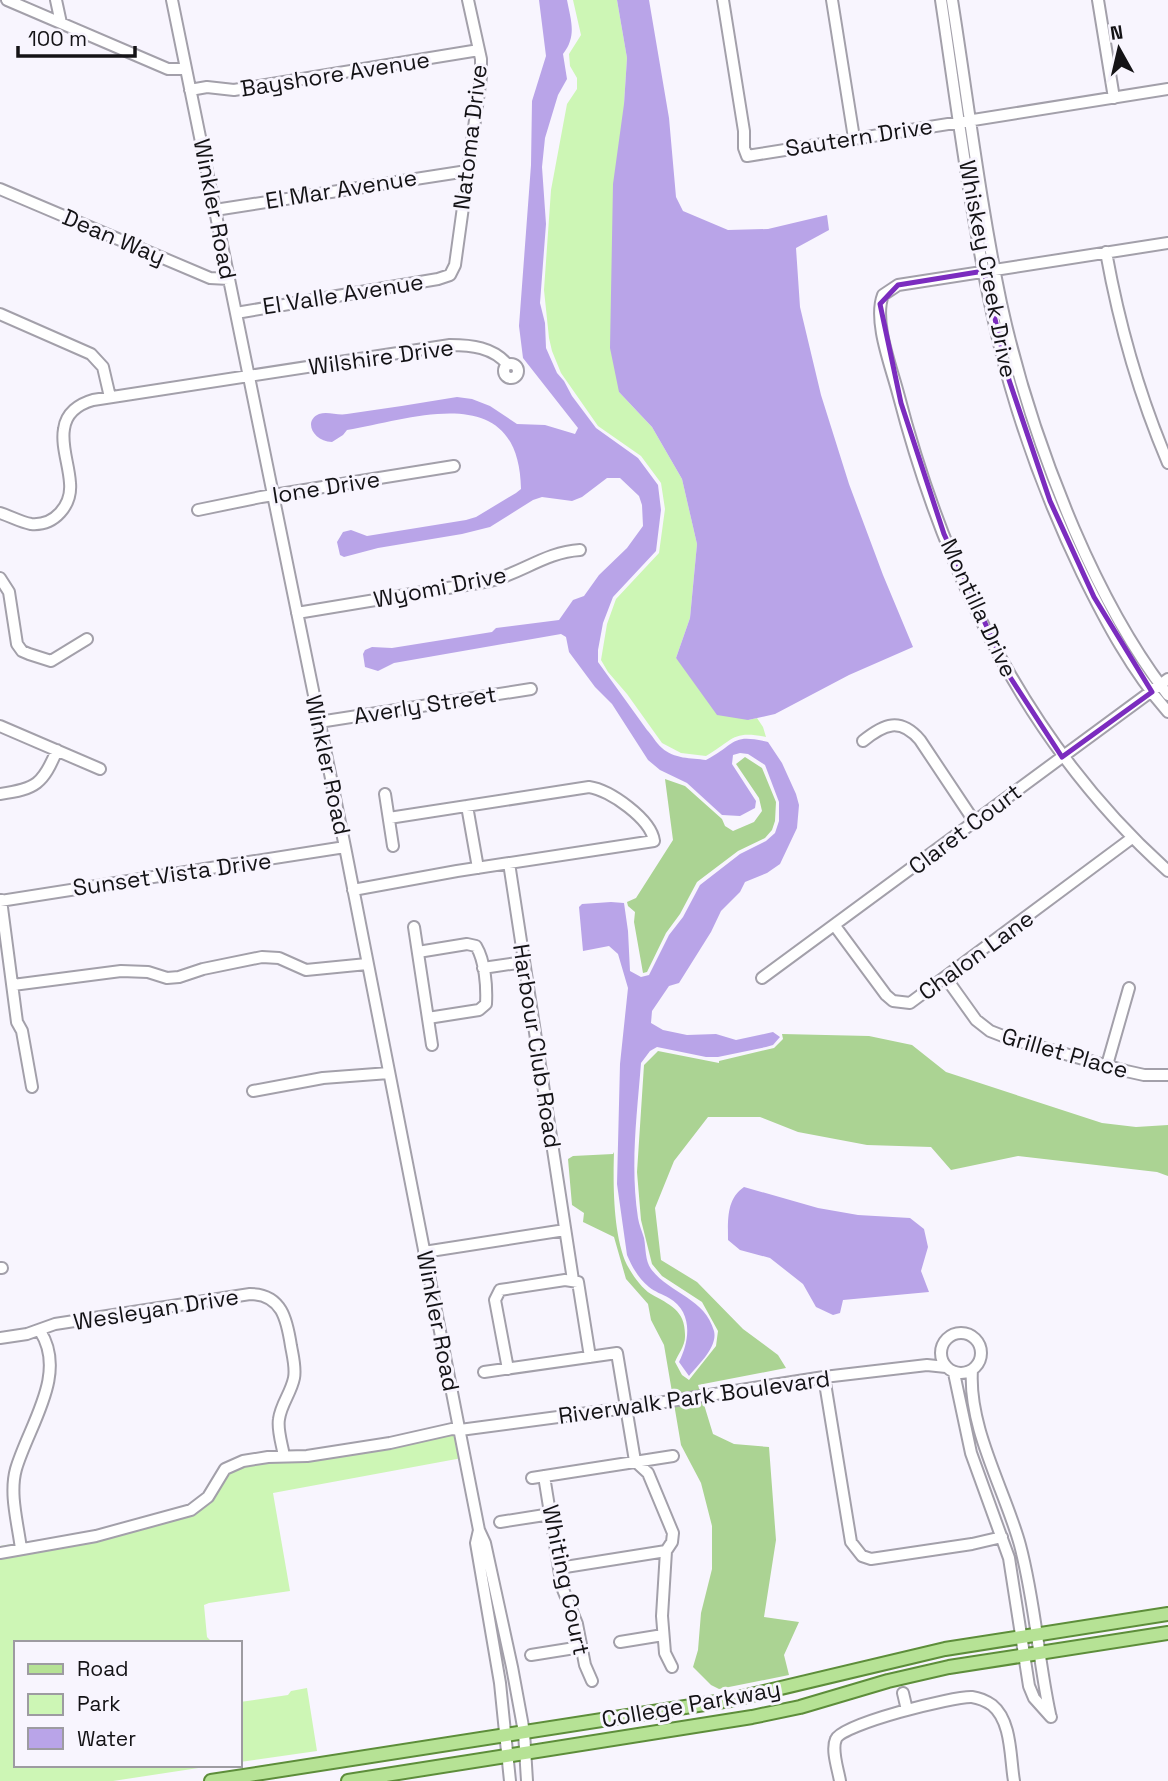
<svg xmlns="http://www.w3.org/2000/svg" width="1168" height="1781" viewBox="0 0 1168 1781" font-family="'Space Grotesk',sans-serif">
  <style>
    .green { fill: #cdf6b5 }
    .forest { fill: #abd393 }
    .water { fill: #b9a4e8 }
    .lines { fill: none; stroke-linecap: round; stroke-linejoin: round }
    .minor-casing { stroke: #a3a0aa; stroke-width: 14 }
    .major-casing { stroke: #5d8d3a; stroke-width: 16 }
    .minor { stroke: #fff; stroke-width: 10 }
    .major { stroke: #b6e295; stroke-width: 12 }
    .marked { fill: none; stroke: #7b2cbf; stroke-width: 5; stroke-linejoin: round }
    .labels { text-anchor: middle; stroke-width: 6; stroke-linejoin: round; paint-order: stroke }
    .street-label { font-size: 23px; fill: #141316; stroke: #f8f5fe }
  </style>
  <rect width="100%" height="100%" fill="#f8f5fe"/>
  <!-- green -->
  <path class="green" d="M573,0H617L627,58L624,104L619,392L652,427L682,479L697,544L690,618L676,658L748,720L757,718L763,727L766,737C731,730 733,741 706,756L681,753L662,743L627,694L608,672L601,660L607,624L616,599L659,553L665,509L661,483L641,456L598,426L561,373L552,351L549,338L544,290L551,190L567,104L577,89V78L570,66L569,54L581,35Z
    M455,1424L462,1458L273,1493L290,1591L209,1603L204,1605L207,1637L210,1640H215V1643H16V1765H218L113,1781H0V1546L133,1524L186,1508L208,1490L229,1466L312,1454Z
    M307,1688L317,1751L240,1762V1702L288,1695L291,1691Z"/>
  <!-- forest -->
  <path class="forest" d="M745,757L762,768L776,802L775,821L772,830L765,838L738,851L697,882L680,914L666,933L647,972L643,973L634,922L635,912L628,906L627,902L636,898L673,840L665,779L685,786L722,819L725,826L733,831L754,822L762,811L759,798L736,764Z
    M782,1034L869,1036L912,1045L946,1072L1102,1123L1136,1127L1168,1125V1176L1157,1172L1018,1156L951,1170L931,1147L867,1145L798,1132L760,1117H708L674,1161L655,1208L661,1260L697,1282L743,1329L778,1355L786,1368L698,1385L713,1434L734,1444L769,1447L776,1540L764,1617L799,1622L784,1655L789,1675L719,1689L711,1685L693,1667L698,1650L701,1613L712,1569V1526L701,1483L681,1445L664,1345L651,1320L648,1304L626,1279L614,1237L583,1222L584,1213L572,1205L568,1159L573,1156L613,1154L614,1152C613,1183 613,1236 627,1265C632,1274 641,1288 651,1294C670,1305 686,1310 685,1337C685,1346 678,1354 675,1362L682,1375L689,1380L716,1346L718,1331L702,1302L662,1276L652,1264L641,1220L637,1172L644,1065L658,1051L719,1063V1061L774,1048L783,1039Z"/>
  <!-- water -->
  <path class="water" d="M539,0H567C571,21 577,36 563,54L567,79L558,95L545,138L542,167L546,224L540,303L545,323L546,348L557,373L564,381L572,396L596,428L638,458L658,485L661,510L656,551L613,597L603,623L598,650V662L647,730C652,735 656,743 662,748C674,759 691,758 706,760C737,744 730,733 768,742L782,763L796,794L799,805L797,828L780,864L767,873L745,882L740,892L721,911L711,932L679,983L669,986L652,1011L651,1023L663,1030L687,1035L716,1034L736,1040L773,1032L780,1037L773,1045L766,1047L718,1057H706L657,1047L650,1051L641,1063C637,1115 630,1166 638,1218C639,1225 642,1231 644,1238C646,1249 645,1260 651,1269C670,1294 705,1298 714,1331C718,1347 698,1365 689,1376L679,1362C690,1340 693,1312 669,1298C662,1294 655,1292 649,1287C639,1279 632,1267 627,1255L617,1184L620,1064L628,988L618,954L609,946L583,951L579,907L582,904L611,902L624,903L628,931L630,971L641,977L649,975L669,935L683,917L700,885L740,854L766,841L775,833L779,821V802L765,765L748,754L740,753L733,755L732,764L756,801L755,808L740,816L722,815L687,783L660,770L648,760L612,704L595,687L569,652L566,637L561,634L394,663L378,671L365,667L363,654L365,650L372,647L392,648L492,632L496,628L559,620L573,600L584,596L599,575L627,548L643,526L642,505L639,496L620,478H607L582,497L572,501L542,497L533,500L490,527L462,534L378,548L344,557L340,555L337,542L343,532L351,530L367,536L466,520L476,517L516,493L521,489C519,379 416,418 347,430L343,435L332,442C313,441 303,421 319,414C328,411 338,416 347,414C383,409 420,403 457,397L472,399L490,406L517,424L545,425L575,434L578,428L523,358L519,326L531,165L532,101L546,56Z
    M617,0H649L669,118L676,197L683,211L728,230L768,229L827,215L829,230L796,248L800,307L821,395L849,484L883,575L913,647L849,675L775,714L748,720L717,715L676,658L690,618L697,544L682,479L652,427L619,392L610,348L613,184L624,104L627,58Z
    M744,1187L818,1208L858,1215L910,1218L924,1229L928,1247L921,1271L929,1292L843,1300L840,1313L833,1315L816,1307L803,1284L770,1258L740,1250L728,1240C728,1221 726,1199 744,1187Z"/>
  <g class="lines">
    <defs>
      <path id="minor" d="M7,0L168,69H186
        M56,0L61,23
        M172,0L345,847L479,1530L485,1543L512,1667L524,1732L527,1781
        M723,0L744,131V148L747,156L1168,89
        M832,0L854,138
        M941,0C958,113 972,228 998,339C1017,419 1046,498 1082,573C1106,622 1132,671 1168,712
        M952,0C968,101 980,203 1001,303C1018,381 1043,456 1074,529C1099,587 1129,645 1168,695
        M1098,0L1114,98
        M190,90L207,87L234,90L479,50
        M0,189L210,278L229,279
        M215,210L467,171
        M1168,243L898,285L883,295C873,321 891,366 898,393C945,574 1027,745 1168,871
        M1106,252C1119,324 1139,395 1168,463
        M236,313L438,279L450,275L455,265L481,77V59L468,0
        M0,314L91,354L103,367L110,397
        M504 371a7 7 0 1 1 14 0a7 7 0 1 1-14 0Z
        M198,510L261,497L454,466
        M0,513C10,516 20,522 31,524C55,526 72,505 70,483C69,465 61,446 64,429C66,413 79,404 93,400L450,345C471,345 493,347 508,365
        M0,578L9,592L17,644L22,651L29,654L51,661L87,639
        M297,613L490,581C522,573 546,552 580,550
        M319,722L531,689
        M0,726L100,769
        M863,741C884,724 900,717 920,740L974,821
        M0,794C36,789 43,784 57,750
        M385,794L393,846
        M467,806L478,868
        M509,863L573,1280
        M353,890L457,871L654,841C651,819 610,790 589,787L389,818
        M1,900L17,1022L22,1031L32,1087
        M0,901L345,847
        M835,926L886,995L893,1001L910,1003L1132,838
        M414,927L432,1045
        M418,952L467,944L476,946C485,961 487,986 486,1004L479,1010L428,1018
        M483,968L524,962
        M762,978L1168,679
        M946,978L976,1020L990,1031L1008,1038L1126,1071L1144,1075H1168
        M13,985L121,971L148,972L167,978L179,977L203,969L262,957L279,958L306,970L367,964
        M1107,1065L1129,988
        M253,1091L323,1078L389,1073
        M424,1252L565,1230
        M0,1268H2
        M941 1353a20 20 0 1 1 40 0a20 20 0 1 1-40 0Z
        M0,1338L27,1334L55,1324L250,1294C282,1294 287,1320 291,1346C293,1357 296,1368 294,1378C291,1393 281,1404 279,1419C277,1430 282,1444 284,1456
        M508,1369L495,1300L500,1290L565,1280L578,1282L590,1357
        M972,1370C968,1428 1005,1490 1020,1545C1035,1601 1038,1658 1050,1714
        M484,1372L617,1353L635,1461L648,1473L673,1533L672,1542L666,1551L662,1616L665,1653L672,1667
        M954,1373L971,1453L1009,1558L1029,1686L1034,1698L1051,1717
        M824,1377L851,1542L862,1556L871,1559L972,1544L1002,1537
        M544,1476L562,1587L577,1624L585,1665L592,1681
        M532,1478L673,1456
        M500,1522L551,1514
        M479,1530L476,1543L500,1683L510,1781
        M21,1549C18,1524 9,1494 16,1469C29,1425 68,1374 40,1331
        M0,1553L96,1536L191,1510L208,1497L225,1469L243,1461L268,1457L307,1456L390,1443L452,1429L460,1430L626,1408L824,1377L927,1365L946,1367
        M559,1568L666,1551
        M620,1642L663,1635
        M531,1655L581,1647
        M903,1693L907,1710
        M840,1781C838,1769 831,1750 836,1739C842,1724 954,1696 972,1697C979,1698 986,1701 992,1705C1012,1721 1010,1758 1014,1781"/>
      <path id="major" d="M211,1781L730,1700L945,1649L1168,1614
        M348,1781L752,1717L800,1707L888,1681L949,1667L1168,1633"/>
    </defs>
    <!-- minor casing -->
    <use href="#minor" class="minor-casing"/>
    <!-- major casing -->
    <use href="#major" class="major-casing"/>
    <!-- minor -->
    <use href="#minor" class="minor"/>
    <!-- major -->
    <use href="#major" class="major"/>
  </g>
  <!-- marked area -->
  <path class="marked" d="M984,271L1009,380L1050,501L1094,597L1152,692L1062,757L1010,677L944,534L901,403L880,304L898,285Z"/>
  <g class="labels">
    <!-- street labels -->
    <g class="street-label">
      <text transform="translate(335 74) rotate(-9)" y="8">Bayshore Avenue</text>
      <text transform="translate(470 137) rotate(-83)" y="8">Natoma Drive</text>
      <text transform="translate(859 137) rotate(-9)" y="8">Sautern Drive</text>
      <text transform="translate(341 189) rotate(-9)" y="8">El Mar Avenue</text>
      <text transform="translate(215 209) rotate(79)" y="8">Winkler Road</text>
      <text transform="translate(114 237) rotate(23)" y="8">Dean Way</text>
      <text transform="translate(988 269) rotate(79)" y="8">Whiskey Creek Drive</text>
      <text transform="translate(343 294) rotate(-9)" y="8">El Valle Avenue</text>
      <text transform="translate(381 357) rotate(-8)" y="8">Wilshire Drive</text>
      <text transform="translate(326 487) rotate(-9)" y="8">Ione Drive</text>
      <text transform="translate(440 587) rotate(-11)" y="8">Wyomi Drive</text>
      <text transform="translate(979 608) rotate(65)" y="8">Montilla Drive</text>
      <text transform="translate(425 705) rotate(-9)" y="8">Averly Street</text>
      <text transform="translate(328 765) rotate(78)" y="8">Winkler Road</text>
      <text transform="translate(965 829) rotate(-37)" y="8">Claret Court</text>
      <text transform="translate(172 874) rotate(-8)" y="8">Sunset Vista Drive</text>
      <text transform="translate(976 955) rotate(-36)" y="8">Chalon Lane</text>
      <text transform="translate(537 1046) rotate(81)" y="8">Harbour Club Road</text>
      <text transform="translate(1065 1053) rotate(16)" y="8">Grillet Place</text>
      <text transform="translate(156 1309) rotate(-9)" y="8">Wesleyan Drive</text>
      <text transform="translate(438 1321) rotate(79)" y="8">Winkler Road</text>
      <text transform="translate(694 1397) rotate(-8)" y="8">Riverwalk Park Boulevard</text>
      <text transform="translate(566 1580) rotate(78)" y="8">Whiting Court</text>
      <text transform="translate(691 1704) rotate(-10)" y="8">College Parkway</text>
    </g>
  </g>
  <!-- legend -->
  <rect x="14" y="1641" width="228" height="126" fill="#f8f5fe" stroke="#9d9ba1" stroke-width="2"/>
  <rect x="28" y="1664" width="35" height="10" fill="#b6e295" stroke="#9d9ba1" stroke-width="2"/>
  <text x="77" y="1676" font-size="21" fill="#141316">Road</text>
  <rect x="28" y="1694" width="35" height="21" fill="#cdf6b5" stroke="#9d9ba1" stroke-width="2"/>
  <text x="77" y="1711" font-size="21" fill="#141316">Park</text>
  <rect x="28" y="1728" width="35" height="21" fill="#b9a4e8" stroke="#9d9ba1" stroke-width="2"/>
  <text x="77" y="1746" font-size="21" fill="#141316">Water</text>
  <!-- north arrow -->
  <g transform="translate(1119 49) rotate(352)" stroke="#f8f5fe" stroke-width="5" paint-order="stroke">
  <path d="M0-5L12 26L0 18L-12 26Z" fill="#141316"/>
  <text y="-10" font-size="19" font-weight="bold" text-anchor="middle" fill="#141316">N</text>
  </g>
  <!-- scale -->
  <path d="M18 46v10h117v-10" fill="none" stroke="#141316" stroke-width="3.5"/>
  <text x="28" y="46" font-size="21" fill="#141316" stroke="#f8f5fe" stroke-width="5" paint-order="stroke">100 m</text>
</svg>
